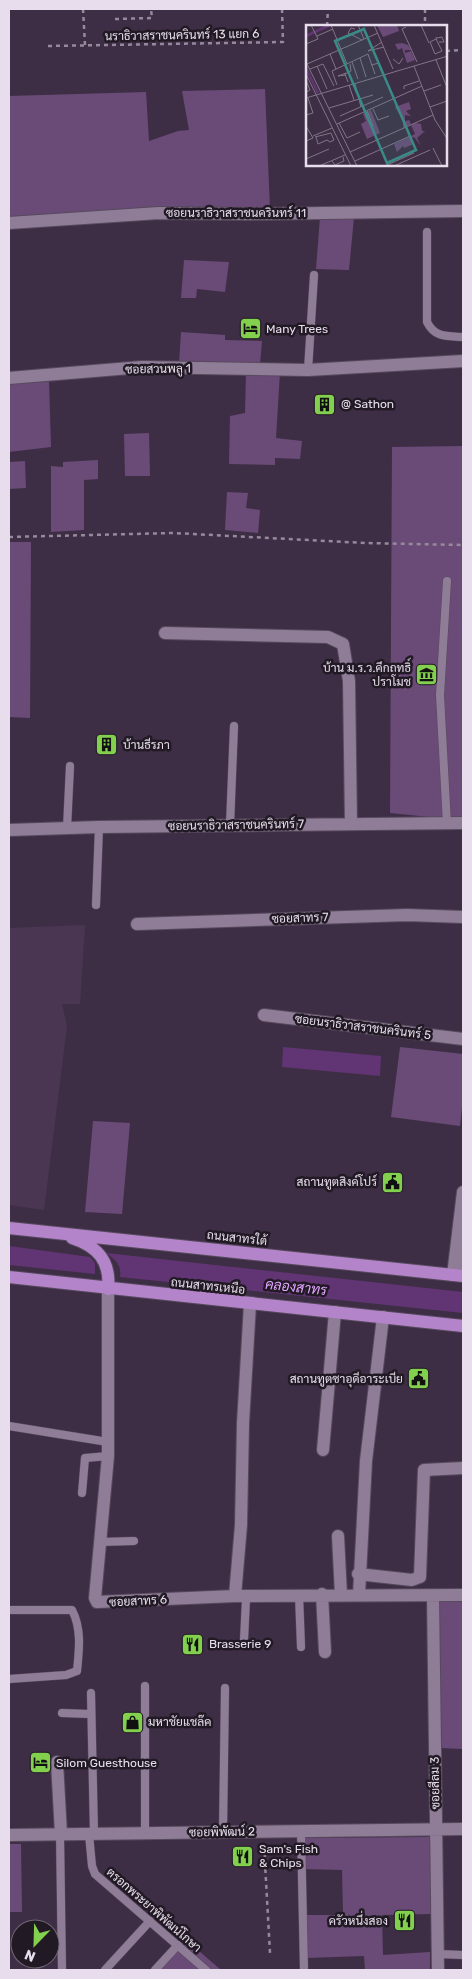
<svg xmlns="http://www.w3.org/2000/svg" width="472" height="1979" viewBox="0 0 472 1979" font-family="Rubik,Sarabun,sans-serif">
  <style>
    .built { fill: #4a3653 }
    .green { fill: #6a4b77 }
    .water { fill: #613573 }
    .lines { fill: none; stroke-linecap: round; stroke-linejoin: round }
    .lane-casing { stroke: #574a5d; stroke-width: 9 }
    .street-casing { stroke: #574a5d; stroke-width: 14 }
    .primary-casing { stroke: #574a5d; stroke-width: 14 }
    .path { stroke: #96899c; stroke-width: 2.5; stroke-dasharray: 4 4; stroke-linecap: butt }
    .lane { stroke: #8f7d97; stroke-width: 8 }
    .street { stroke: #8f7d97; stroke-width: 12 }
    .primary { stroke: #b484ca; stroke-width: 12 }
    .labels { text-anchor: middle; stroke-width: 5; stroke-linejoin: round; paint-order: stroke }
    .street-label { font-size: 12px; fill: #e7ddec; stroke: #211a24 }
    .poi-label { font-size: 12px; fill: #e7ddec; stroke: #211a24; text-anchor: start }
    .water-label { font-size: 14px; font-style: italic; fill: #e2a4ff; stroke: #211a24 }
    .inset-river { fill: none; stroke: #613573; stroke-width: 2.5 }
    .inset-road { fill: none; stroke: #827488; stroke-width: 1 }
    .view { fill: #3a8b87; fill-opacity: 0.15; stroke: #3a8b87; stroke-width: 2.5 }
    .inset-edge { fill: none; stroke: #e7ddec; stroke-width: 2.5 }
  </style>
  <rect width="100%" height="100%" fill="#3e2e45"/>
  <!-- built -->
  <path class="built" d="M85,925L80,1004H62L67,1026L44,1210L9,1205V928Z"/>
  <!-- green -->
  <path class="green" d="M265,89L270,210L9,217V96L146,92L149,141L178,131L189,130L182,91Z
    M320,217H354L349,270L316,269Z
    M184,260L229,262L225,292L197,289L196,298H181Z
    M181,332L225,335V340L262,341L260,364L179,363Z
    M246,372H280L276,438L302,441L300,459L275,458V465L229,464L230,416L245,413Z
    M49,380L51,447L9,452V382Z
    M149,433L150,476H125L124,434Z
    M463,446V817L439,818L390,813L392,447Z
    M98,460V479L84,480V530L51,532V466L63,467V462Z
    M25,461L26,488L9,489V462Z
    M227,492L248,493L246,508L260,510L258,533L225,530Z
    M9,542H31L30,718L9,717Z
    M400,1047L463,1054V1098L460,1126L391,1117Z
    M93,1121L130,1123L122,1214L85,1212Z
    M463,1599V1749L441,1748L437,1600Z
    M430,1837L431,1914L382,1915L383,1955L430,1952V1970H365L364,1956L306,1958L304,1915H343L342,1870L302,1869L301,1838Z
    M9,1844H21L22,1912H9Z
    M185,1939L221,1970H155Z"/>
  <!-- water -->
  <path class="water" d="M283,1047L381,1056L380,1076L282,1067Z
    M9,1246L90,1257L95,1263V1274L9,1265Z
    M106,1253L463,1292V1313L120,1277C122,1265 115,1259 106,1253Z"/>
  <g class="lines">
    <defs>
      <path id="lane" d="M427,232V322C435,338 447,336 463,337
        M308,370L314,275
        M447,824L440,695L447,581
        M230,825L234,726
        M67,828L70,766
        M96,905L99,827
        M460,1276L463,1250
        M9,1426L108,1442
        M82,1493L85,1458L108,1456
        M100,1542L134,1541
        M299,1595L301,1647
        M243,1596L246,1599L244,1640
        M9,1610H72C82,1629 79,1651 77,1671L66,1675L9,1679
        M91,1693L94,1834
        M62,1713L90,1714
        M301,1831L304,1970
        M223,1832L225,1688
        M145,1833V1686
        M60,1834L62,1970
        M89,1834L92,1866L95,1874L206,1970
        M438,1954L463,1955
        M105,1970L150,1921
        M155,1970L178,1945"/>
      <path id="street" d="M9,223L159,213L249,214L463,211
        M9,378L142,367L308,370L463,361
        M165,633L328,637L343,644L349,681L351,824
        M9,830L99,827L463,823
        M137,924L407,915L463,917
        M264,1015L463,1039
        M453,1275L463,1192
        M108,1289V1456L95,1598L97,1602L235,1596L463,1595
        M323,1450L335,1312
        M338,1536L341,1595
        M358,1574L412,1580L420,1577L424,1470L463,1468
        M322,1594L325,1652
        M359,1595L366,1461L383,1317
        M235,1596L241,1525L243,1423L250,1304
        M433,1596L438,1970
        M57,1762L61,1834
        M9,1835L463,1829"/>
      <path id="primary" d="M9,1228L463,1276
        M72,1238C97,1246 111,1261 108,1289
        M9,1277L463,1326"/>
    </defs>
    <!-- lane casing -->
    <use href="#lane" class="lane-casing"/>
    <!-- street casing -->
    <use href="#street" class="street-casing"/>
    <!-- primary casing -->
    <use href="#primary" class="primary-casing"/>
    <!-- path -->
    <path class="path" d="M83,9L85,45
      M425,9V26
      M115,19L152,18L151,9
      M327,26L328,9
      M48,46L283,42L282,9
      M446,51L463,50
      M9,537L173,533L365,543L463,545
      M264,1845L270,1953"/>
    <!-- lane -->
    <use href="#lane" class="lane"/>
    <!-- street -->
    <use href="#street" class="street"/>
    <!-- primary -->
    <use href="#primary" class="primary"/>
  </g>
  <!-- icons -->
  <defs>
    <symbol id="hotel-square" viewBox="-11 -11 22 22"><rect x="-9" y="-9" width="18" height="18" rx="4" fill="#83d04f" stroke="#211a24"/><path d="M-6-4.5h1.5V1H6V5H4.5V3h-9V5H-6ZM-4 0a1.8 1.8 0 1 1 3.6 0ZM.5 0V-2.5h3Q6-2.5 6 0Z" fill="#111"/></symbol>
    <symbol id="building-square" viewBox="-11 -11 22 22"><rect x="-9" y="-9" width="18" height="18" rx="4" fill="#83d04f" stroke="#211a24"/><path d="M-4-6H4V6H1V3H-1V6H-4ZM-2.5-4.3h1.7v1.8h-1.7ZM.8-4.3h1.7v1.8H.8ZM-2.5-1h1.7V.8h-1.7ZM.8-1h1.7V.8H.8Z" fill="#111"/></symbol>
    <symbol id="museum-square" viewBox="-11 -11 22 22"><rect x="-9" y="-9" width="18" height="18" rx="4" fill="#83d04f" stroke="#211a24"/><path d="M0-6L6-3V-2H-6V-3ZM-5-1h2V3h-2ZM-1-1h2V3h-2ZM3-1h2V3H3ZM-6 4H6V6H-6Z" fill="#111"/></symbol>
    <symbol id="civic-square" viewBox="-11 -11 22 22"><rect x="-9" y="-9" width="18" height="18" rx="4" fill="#83d04f" stroke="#211a24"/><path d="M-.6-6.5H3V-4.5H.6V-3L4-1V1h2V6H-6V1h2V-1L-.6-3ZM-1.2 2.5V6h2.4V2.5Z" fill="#111"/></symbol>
    <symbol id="restaurant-square" viewBox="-11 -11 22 22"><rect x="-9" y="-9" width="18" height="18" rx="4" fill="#83d04f" stroke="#211a24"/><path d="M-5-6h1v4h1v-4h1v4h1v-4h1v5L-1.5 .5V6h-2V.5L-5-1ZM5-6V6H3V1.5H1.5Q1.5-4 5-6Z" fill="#111"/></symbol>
    <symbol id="shop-square" viewBox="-11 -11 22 22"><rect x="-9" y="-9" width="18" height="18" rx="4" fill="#83d04f" stroke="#211a24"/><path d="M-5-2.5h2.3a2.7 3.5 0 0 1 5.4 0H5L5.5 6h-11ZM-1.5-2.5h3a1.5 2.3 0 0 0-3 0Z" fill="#111"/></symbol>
  </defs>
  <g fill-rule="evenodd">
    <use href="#hotel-square" x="238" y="316" width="25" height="25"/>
    <use href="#building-square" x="312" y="392" width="25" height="25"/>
    <use href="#museum-square" x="414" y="662" width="25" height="25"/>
    <use href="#building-square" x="94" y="732" width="25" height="25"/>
    <use href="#civic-square" x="380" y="1170" width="25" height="25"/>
    <use href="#civic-square" x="406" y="1366" width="25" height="25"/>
    <use href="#restaurant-square" x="180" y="1632" width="25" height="25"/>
    <use href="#shop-square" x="120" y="1710" width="25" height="25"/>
    <use href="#hotel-square" x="28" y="1750" width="25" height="25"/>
    <use href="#restaurant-square" x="230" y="1844" width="25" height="25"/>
    <use href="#restaurant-square" x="392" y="1908" width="25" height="25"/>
  </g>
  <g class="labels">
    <!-- street labels -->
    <g class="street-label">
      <text transform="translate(182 35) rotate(-1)" y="4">นราธิวาสราชนครินทร์ 13 แยก 6</text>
      <text x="236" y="217">ซอยนราธิวาสราชนครินทร์ 11</text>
      <text transform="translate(158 369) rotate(-1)" y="4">ซอยสวนพลู 1</text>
      <text transform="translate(236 825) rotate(-1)" y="4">ซอยนราธิวาสราชนครินทร์ 7</text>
      <text transform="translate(300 918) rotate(-2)" y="4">ซอยสาทร 7</text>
      <text transform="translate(363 1027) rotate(7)" y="4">ซอยนราธิวาสราชนครินทร์ 5</text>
      <text transform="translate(237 1238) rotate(6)" y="4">ถนนสาทรใต้</text>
      <text transform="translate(208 1286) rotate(6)" y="4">ถนนสาทรเหนือ</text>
      <text transform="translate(138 1601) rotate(-3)" y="4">ซอยสาทร 6</text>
      <text transform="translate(435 1783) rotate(-91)" y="4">ซอยสีลม 3</text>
      <text transform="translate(222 1832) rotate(-1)" y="4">ซอยพิพัฒน์ 2</text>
      <text transform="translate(154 1910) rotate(41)" y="4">ตรอกพระยาพิพัฒน์โกษา</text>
    </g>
    <!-- poi labels -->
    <g class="poi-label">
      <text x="266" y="333">Many Trees</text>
      <text x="341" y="408">@ Sathon</text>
      <text x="411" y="672" text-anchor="end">บ้าน ม.ร.ว.คึกฤทธิ์<tspan x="411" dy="14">ปราโมช</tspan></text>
      <text x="123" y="749">บ้านธีรภา</text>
      <text x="377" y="1186" text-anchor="end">สถานทูตสิงค์โปร์</text>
      <text x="403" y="1383" text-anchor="end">สถานทูตซาอุดีอาระเบีย</text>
      <text x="209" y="1648">Brasserie 9</text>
      <text x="148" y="1726">มหาชัยแชล๊ค</text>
      <text x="56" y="1767">Silom Guesthouse</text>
      <text x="259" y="1853">Sam's Fish<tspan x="259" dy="14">&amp; Chips</tspan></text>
      <text x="388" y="1925" text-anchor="end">ครัวหนึ่งสอง</text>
    </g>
    <!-- water labels -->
    <g class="water-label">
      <text transform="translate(296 1287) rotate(6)" y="5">คลองสาทร</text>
    </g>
  </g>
  <!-- overview -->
  <g transform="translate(306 25)">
    <rect width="141" height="141" fill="#3e2e45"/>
    <path d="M71,0H91L93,6L77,12ZM96,18L102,20L105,25H99V28L105,26L109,35L101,38L96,23L92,25L89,19ZM103,77L105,84L100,86L105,91L99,90V96L103,95L105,99L97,103V95L89,82ZM65,85L74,108L61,114L55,99L60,96L57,89ZM109,98L115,99L116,106H119L111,113L115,121L108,112L105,113L108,119L98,123L97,121L91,127L88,119L109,109L105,100Z" fill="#6a4b77"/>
    <path class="inset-river" d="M0,11L24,0M0,43L12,68"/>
    <path class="inset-road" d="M25,0L41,39M52,0L58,14M68,0L87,44M115,0L123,18M100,2L96,4L111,37M49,4L45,3L42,8L56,15M11,11L27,4M130,12L131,16L136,26L129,29L124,17L130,14M131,13L136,12L138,17H133M76,17L62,26L78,22M0,19L12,14L5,0M24,29L30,44M54,33L60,52M87,34L93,39L97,33M130,35L142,65M0,37L51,141M46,37L52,54M1,39L72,8M65,40L73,38L76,47M11,41L21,64M108,41L129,95L142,115M4,44L17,39L28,61M0,49L45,141M40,50L32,51L40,48M0,55L4,65L0,67M42,57L39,49L45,46L44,39M49,59L55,82M31,60L26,46L62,29L69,49M43,60L48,75M98,64V61L113,56M118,66L135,60M0,73L142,31M124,82L141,76M23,83L67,70M67,84L72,95L83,91M61,86L67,101M0,90L7,88L2,73M34,91L77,72M33,98L41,113L54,107M31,99L116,61M0,101L7,113L0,116M7,111L26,103M9,112L25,108M10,112L12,119L21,115L24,117L28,115L25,108M127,123L136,141M44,127L127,90M0,134L23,124M26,136L29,140L38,136L37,132M49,136L104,111L100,102M13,141L39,130M79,141L108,128M88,141L124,125"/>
    <path class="view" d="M58,4L110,125L81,138L29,16Z"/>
    <rect width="141" height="141" class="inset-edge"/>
  </g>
  <!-- border -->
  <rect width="472" height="1979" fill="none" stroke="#e7ddec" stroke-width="20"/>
  <!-- north arrow -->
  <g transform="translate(35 1944) rotate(203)"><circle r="24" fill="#211a24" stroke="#706874"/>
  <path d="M0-4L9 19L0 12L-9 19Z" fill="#83d04f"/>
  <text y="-8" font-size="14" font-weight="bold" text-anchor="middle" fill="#e7ddec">N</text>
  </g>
</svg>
